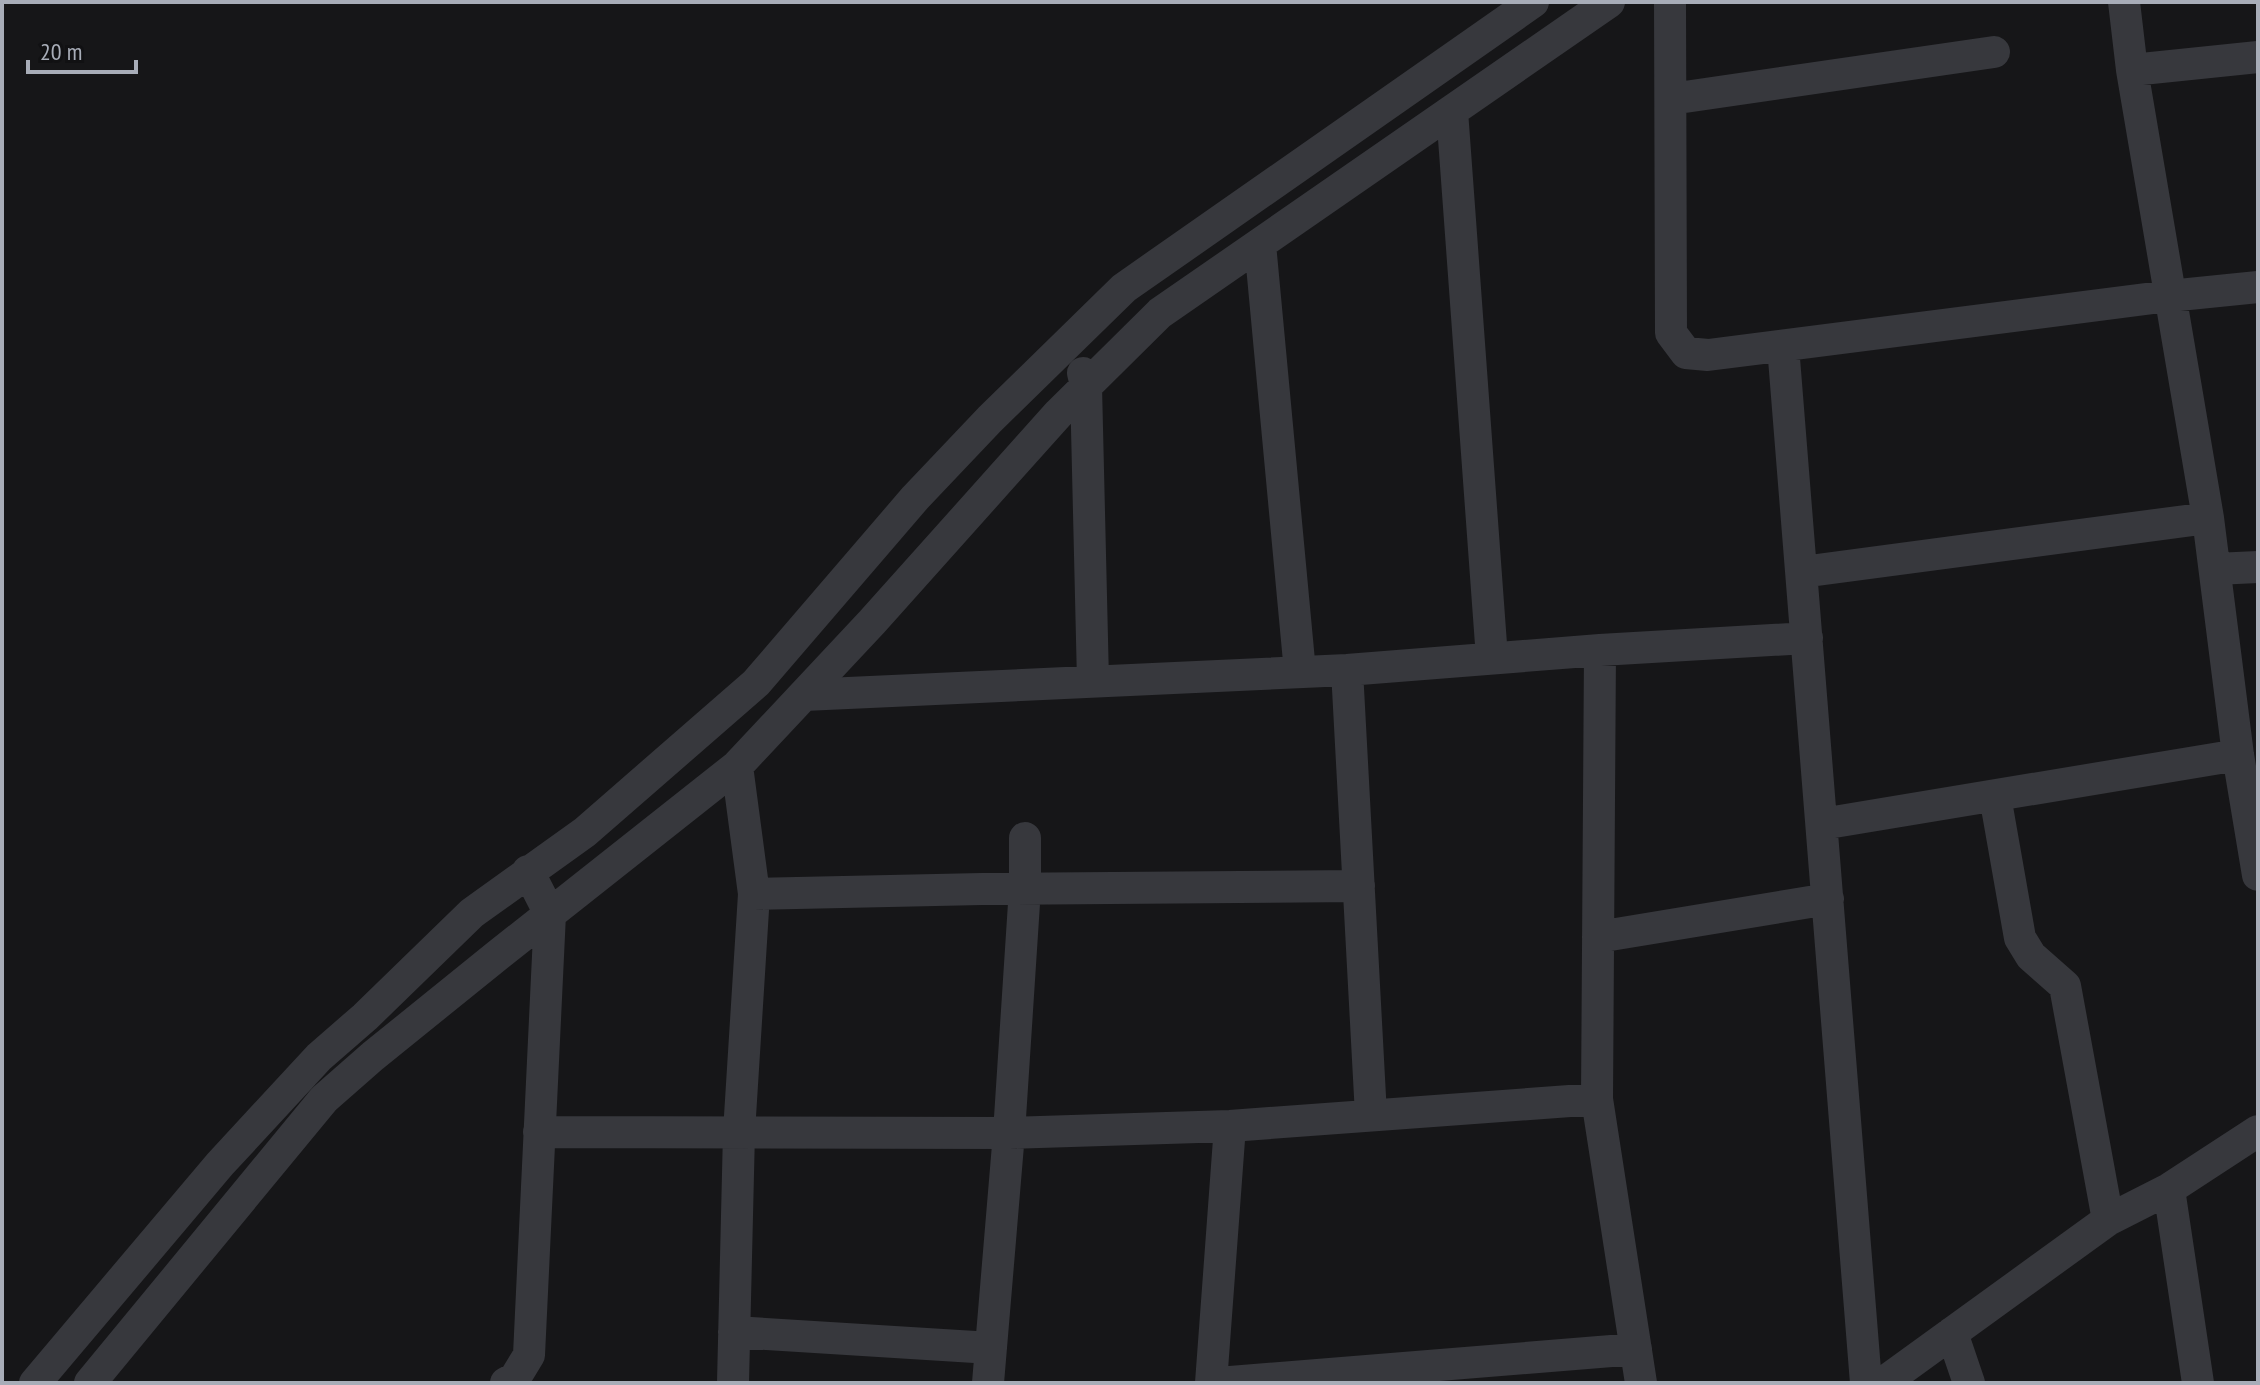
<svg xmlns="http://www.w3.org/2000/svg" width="2260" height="1385" viewBox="0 0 2260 1385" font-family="'PT Sans Narrow',sans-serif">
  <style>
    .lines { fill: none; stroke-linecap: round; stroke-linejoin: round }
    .minor { stroke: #37383d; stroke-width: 32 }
  </style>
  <rect width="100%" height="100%" fill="#161618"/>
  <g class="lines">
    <!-- minor -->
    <path class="minor" d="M1670,2L1671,333L1686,353L1708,355L2169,296L2258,287
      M2124,2L2132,70L2208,518L2238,755L2258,875
      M2132,70L2258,57
      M1671,99L1994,52
      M1452,111L1492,658
      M1260,244L1300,672
      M1783,346L1866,1383
      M1083,373L1086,386L1093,681
      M2215,569L2258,567
      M1802,572L2208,518
      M1600,650L1597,1099L1641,1383
      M1347,670L1371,1115
      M804,695L1347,670L1600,650L1807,638
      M1995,796L2020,938L2031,956L2065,986L2108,1220
      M1822,824L2238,755
      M754,894L982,889L1359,886
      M1598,937L1828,899
      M539,1132L1009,1133L1230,1126L1597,1099
      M2169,1189L2198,1383
      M734,1332L991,1348
      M1952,1333L1969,1383
      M35,1383L220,1164L319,1057L365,1017L472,913L585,832L756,683L915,498L990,419L1124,288L1533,2
      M90,1383L324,1099L373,1056L498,955L737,766L872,622L1059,413L1160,313L1609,2
      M506,1383L515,1378L529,1355L550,914L528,871
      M733,1383L739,1132L754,894L737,766
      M988,1383L1009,1133L1025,888V838
      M1211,1383L1230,1126
      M1218,1383L1636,1349
      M1883,1383L2108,1220L2169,1189L2258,1131"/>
  </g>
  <!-- border -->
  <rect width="2260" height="1385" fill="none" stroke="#a8adb8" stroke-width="8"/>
  <!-- scale -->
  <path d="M28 60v12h108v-12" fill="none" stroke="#a8adb8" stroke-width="4"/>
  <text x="40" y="60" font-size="24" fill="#a8adb8" stroke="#111113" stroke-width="6" paint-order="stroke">20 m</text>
</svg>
